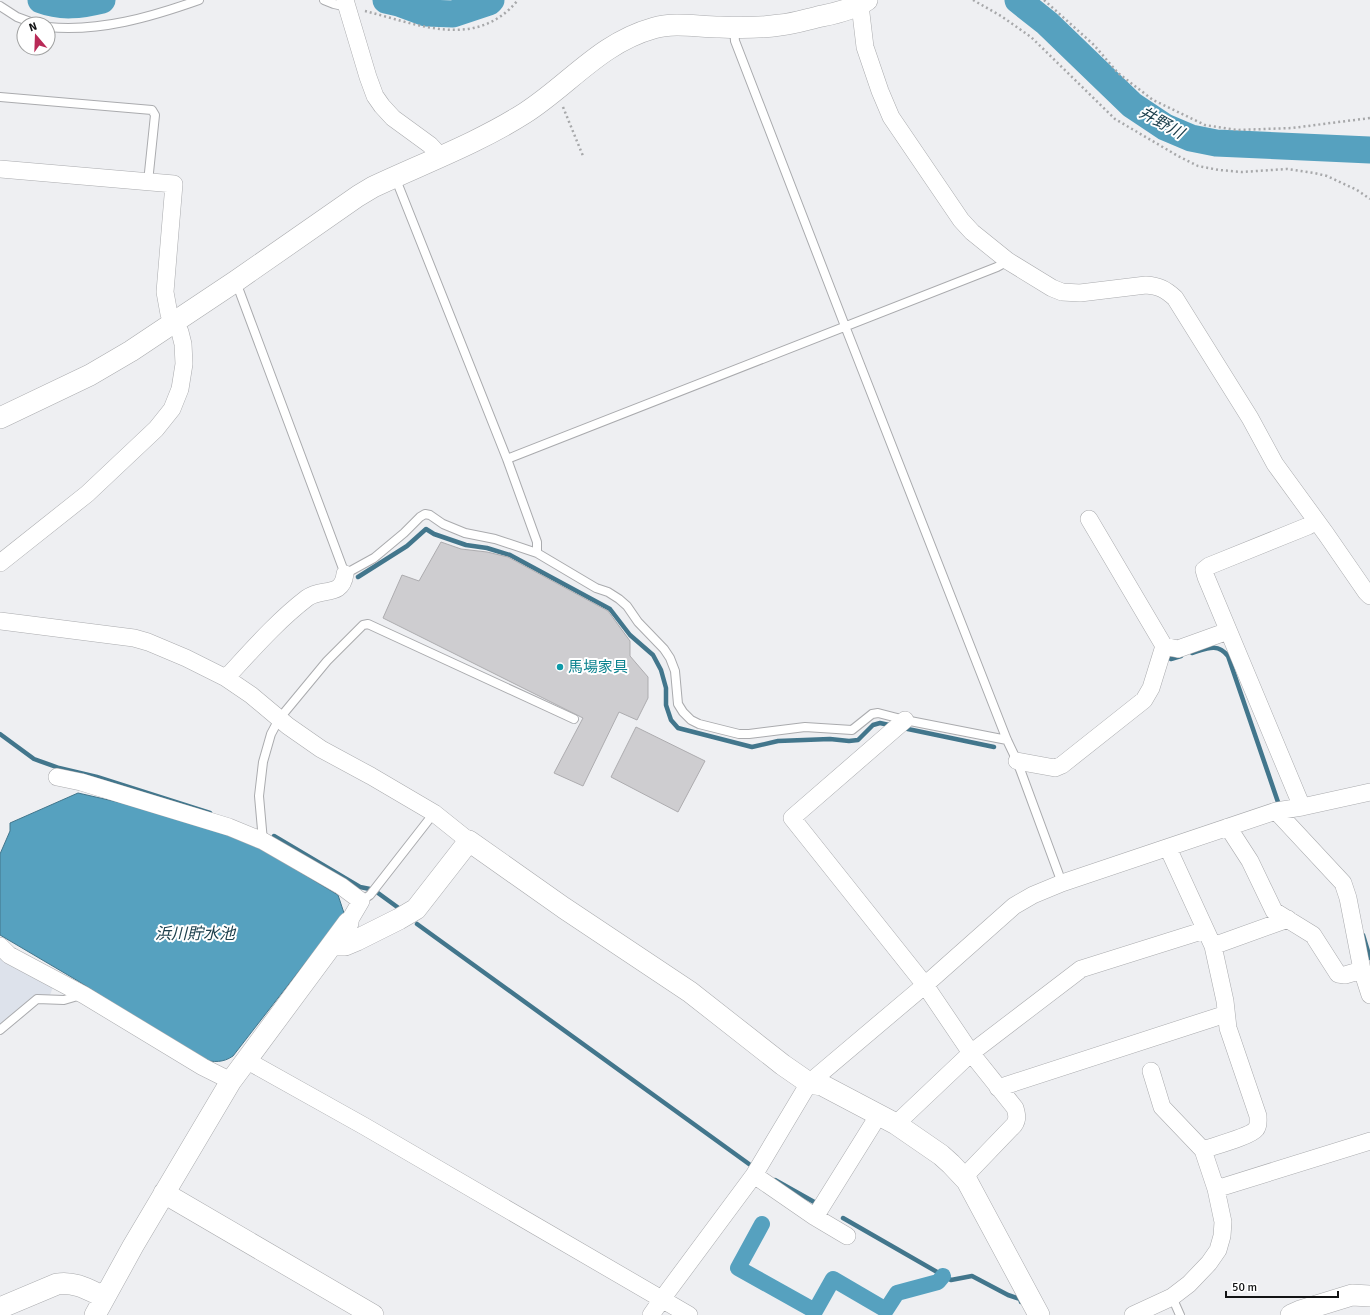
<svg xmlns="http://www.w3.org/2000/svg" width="1370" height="1315" viewBox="0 0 1370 1315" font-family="Signika,'Noto Sans JP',sans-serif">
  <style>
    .built { fill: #dde2eb }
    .water { fill: #56a1bf; stroke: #42768c }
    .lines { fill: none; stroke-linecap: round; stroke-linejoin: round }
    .stream { stroke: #42768c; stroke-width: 4.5 }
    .canal { stroke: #56a1bf; stroke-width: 16 }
    .river { stroke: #56a1bf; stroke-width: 27 }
    .building { fill: #cecdd0; stroke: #adacaf }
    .service-casing { stroke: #aaabae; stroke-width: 10 }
    .minor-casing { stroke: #aaabae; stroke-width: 18 }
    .tertiary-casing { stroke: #aaabae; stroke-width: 22 }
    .path { stroke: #a7a8aa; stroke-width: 2.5; stroke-dasharray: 2 3; stroke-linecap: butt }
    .service { stroke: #fff; stroke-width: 8 }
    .minor { stroke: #fff; stroke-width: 17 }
    .tertiary { stroke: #fff; stroke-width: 21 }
    .culture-dot { fill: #0f9aa8; stroke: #fff; stroke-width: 1.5 }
    .labels { text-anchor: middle; stroke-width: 4; stroke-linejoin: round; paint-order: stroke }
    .culture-label { font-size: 15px; fill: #0d838f; stroke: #fff; text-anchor: start }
    .water-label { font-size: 16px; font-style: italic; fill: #1d404d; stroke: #fff }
  </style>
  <rect width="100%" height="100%" fill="#eeeff2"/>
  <!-- built -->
  <path class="built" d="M0,956L54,984L50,995H38L0,1025Z"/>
  <!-- water -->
  <path class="water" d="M78,793L122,803L232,836L262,849L338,895L344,913L233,1056C223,1063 214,1062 203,1060L78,981L0,935V854L10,831V823Z"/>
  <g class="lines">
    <!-- stream -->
    <path class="stream" d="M358,577L407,546L426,529L434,534L466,545L487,548L510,555L610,609L630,635L653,655L661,670L666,688V705L671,720L678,728L752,747L778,741L830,739L849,741L858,740L873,725L880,723L889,725
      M1192,653C1206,649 1217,642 1228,656L1279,805
      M1171,659L1181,656
      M903,728L994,747
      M0,734L34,759L59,768L97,777L210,813
      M274,836L360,887L370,889
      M378,893L400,909
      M417,924L749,1164
      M1363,935L1370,958
      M775,1180L816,1203
      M843,1218L951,1280L972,1276L1008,1295L1020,1299L1021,1302"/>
    <!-- canal -->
    <path class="canal" d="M762,1224L738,1268L815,1311L833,1279L886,1310L897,1293L938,1282L943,1276"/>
    <!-- river -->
    <path class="river" d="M41,0C62,8 81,5 102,0
      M386,0L399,3L426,13L453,14L489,2L491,0
      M1018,0L1047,23L1132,105L1165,127L1191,138L1216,143L1370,150"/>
  </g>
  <!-- building -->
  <path class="building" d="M441,542L461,549L487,552L508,557L608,611L630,641V656L648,677V698L637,720L619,712L583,786L554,773L583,718L383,618L402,575L419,581Z
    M636,727L705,761L678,812L611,777Z"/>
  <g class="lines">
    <defs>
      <path id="service" d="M324,0L334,4L347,7
        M0,6L17,17L36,24
        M48,27C100,32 151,17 199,0
        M734,28L735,41L845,326L1007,740L1017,761L1062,883
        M0,97L152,110L155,115L148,182
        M395,177L507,459L537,542V553
        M236,282L345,574L374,558L404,533L420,517L425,514L430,515L443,524L465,533L495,539L537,553L596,588L608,592L619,599L627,606L638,622L664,649L670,658L675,671L678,704L683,712L691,720L699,724L739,734H749L805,727L852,730L872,714L878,713L905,720L1007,740
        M507,459L997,267L1008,261
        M263,841L259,796L263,762L271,734L279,719L327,661L363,625L368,624L574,719
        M361,901L370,895L434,813
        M0,1030L37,999L64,1000L81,995
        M1172,1297L1180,1315"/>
      <path id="minor" d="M345,0L368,77L375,96L382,106L393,118L430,145L441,157
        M860,5L865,47L880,91L891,117L961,220L972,232L1008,261L1052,288L1062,292L1080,293L1146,285C1159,286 1165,289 1175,298L1250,418L1275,464L1326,534L1366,592L1370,596
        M0,169L174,184L165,292L169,314L180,332L183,344L184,364L180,389L172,409L156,429L87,494L0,563
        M1089,519L1164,646L1178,649L1228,631
        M0,621L134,638L148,642L186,658L226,678L251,695L288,726L321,749L371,776L434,813L469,841
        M226,678C252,650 277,621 307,598C322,587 342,598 345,574
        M905,720L792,818L925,985L971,1053L1015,1108C1017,1115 1018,1119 1014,1125L964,1177
        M1017,761L1055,768L1062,765L1144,700L1151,688L1164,646
        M57,777L81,782L229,827L263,841L341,886L361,901L348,923
        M1302,807L1206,577L1204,570L1209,566L1308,526L1316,521
        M1276,811L1343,883L1348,898L1362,970L1370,995
        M1228,827L1250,861L1274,911L1313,935L1338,974L1345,975L1362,970
        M1168,848L1213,946L1225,1001L1228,1028L1258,1116C1258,1121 1259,1125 1256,1129C1251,1136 1214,1146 1203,1150
        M0,946L9,955L84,995L203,1067L231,1081
        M1213,946L1288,919
        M246,1060L364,1126L689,1315
        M998,1088L1226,1014
        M896,1124L971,1053L1081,969L1205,930
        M754,1175L815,1217L847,1236
        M1216,1189L1370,1141
        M815,1217L878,1116
        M651,1315L662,1299L754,1175L809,1083L925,985L1014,906L1033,895L1062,883L1276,811L1302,807L1370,792
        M1133,1315L1172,1297L1189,1284L1209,1263L1218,1250L1222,1236L1223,1222L1216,1189L1203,1150L1162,1107L1151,1071"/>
      <path id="tertiary" d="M0,418L90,375L131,351L236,281L358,196L373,187C424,163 478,143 525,113C570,84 600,43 654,28C675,22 698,27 720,27C740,28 760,28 780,25C794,24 808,19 822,16C837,13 854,9 867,0
        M332,945H345L357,940L399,919L416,909L469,841L564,908L690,992L783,1065L809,1083L822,1085L896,1124L941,1155L951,1164L967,1181L1039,1315
        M164,1193L373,1315
        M0,1308L57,1284C75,1281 89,1290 104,1297
        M95,1315L133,1246L231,1081L348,923
        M1291,1315L1300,1311L1352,1295L1370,1296"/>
    </defs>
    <!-- service casing -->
    <use href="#service" class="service-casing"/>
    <!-- minor casing -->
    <use href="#minor" class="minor-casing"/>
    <!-- tertiary casing -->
    <use href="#tertiary" class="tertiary-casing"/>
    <!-- path -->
    <path class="path" d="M973,0L1001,16L1031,37L1115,119L1178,156L1198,166L1219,170L1242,172L1287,169L1314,173L1327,176L1357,190L1370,199
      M1044,0L1094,45L1118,73L1153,100L1205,125L1237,130L1292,128L1370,118
      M365,11C417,24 476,51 518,0
      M563,107L583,156"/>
    <!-- service -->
    <use href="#service" class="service"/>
    <!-- minor -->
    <use href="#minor" class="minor"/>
    <!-- tertiary -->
    <use href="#tertiary" class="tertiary"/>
  </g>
  <!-- markers -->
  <circle class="culture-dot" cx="560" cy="667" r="4"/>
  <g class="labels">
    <!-- culture labels -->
    <g class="culture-label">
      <text x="568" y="672">馬場家具</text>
    </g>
    <!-- water labels -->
    <g class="water-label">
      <text transform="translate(1162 122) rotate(29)" y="6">井野川</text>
      <text x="195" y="939">浜川貯水池</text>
    </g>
  </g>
  <!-- north arrow -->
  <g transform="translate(36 36) rotate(341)"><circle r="19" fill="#ffffff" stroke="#a0a1a1"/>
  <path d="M0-3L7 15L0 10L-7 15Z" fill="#b92a57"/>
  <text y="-6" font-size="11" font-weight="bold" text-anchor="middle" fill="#121314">N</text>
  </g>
  <!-- scale -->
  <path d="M1226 1291v6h112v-6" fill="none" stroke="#121314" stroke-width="2"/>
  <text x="1232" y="1291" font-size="12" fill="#121314" stroke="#ffffff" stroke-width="3" paint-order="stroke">50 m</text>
</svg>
